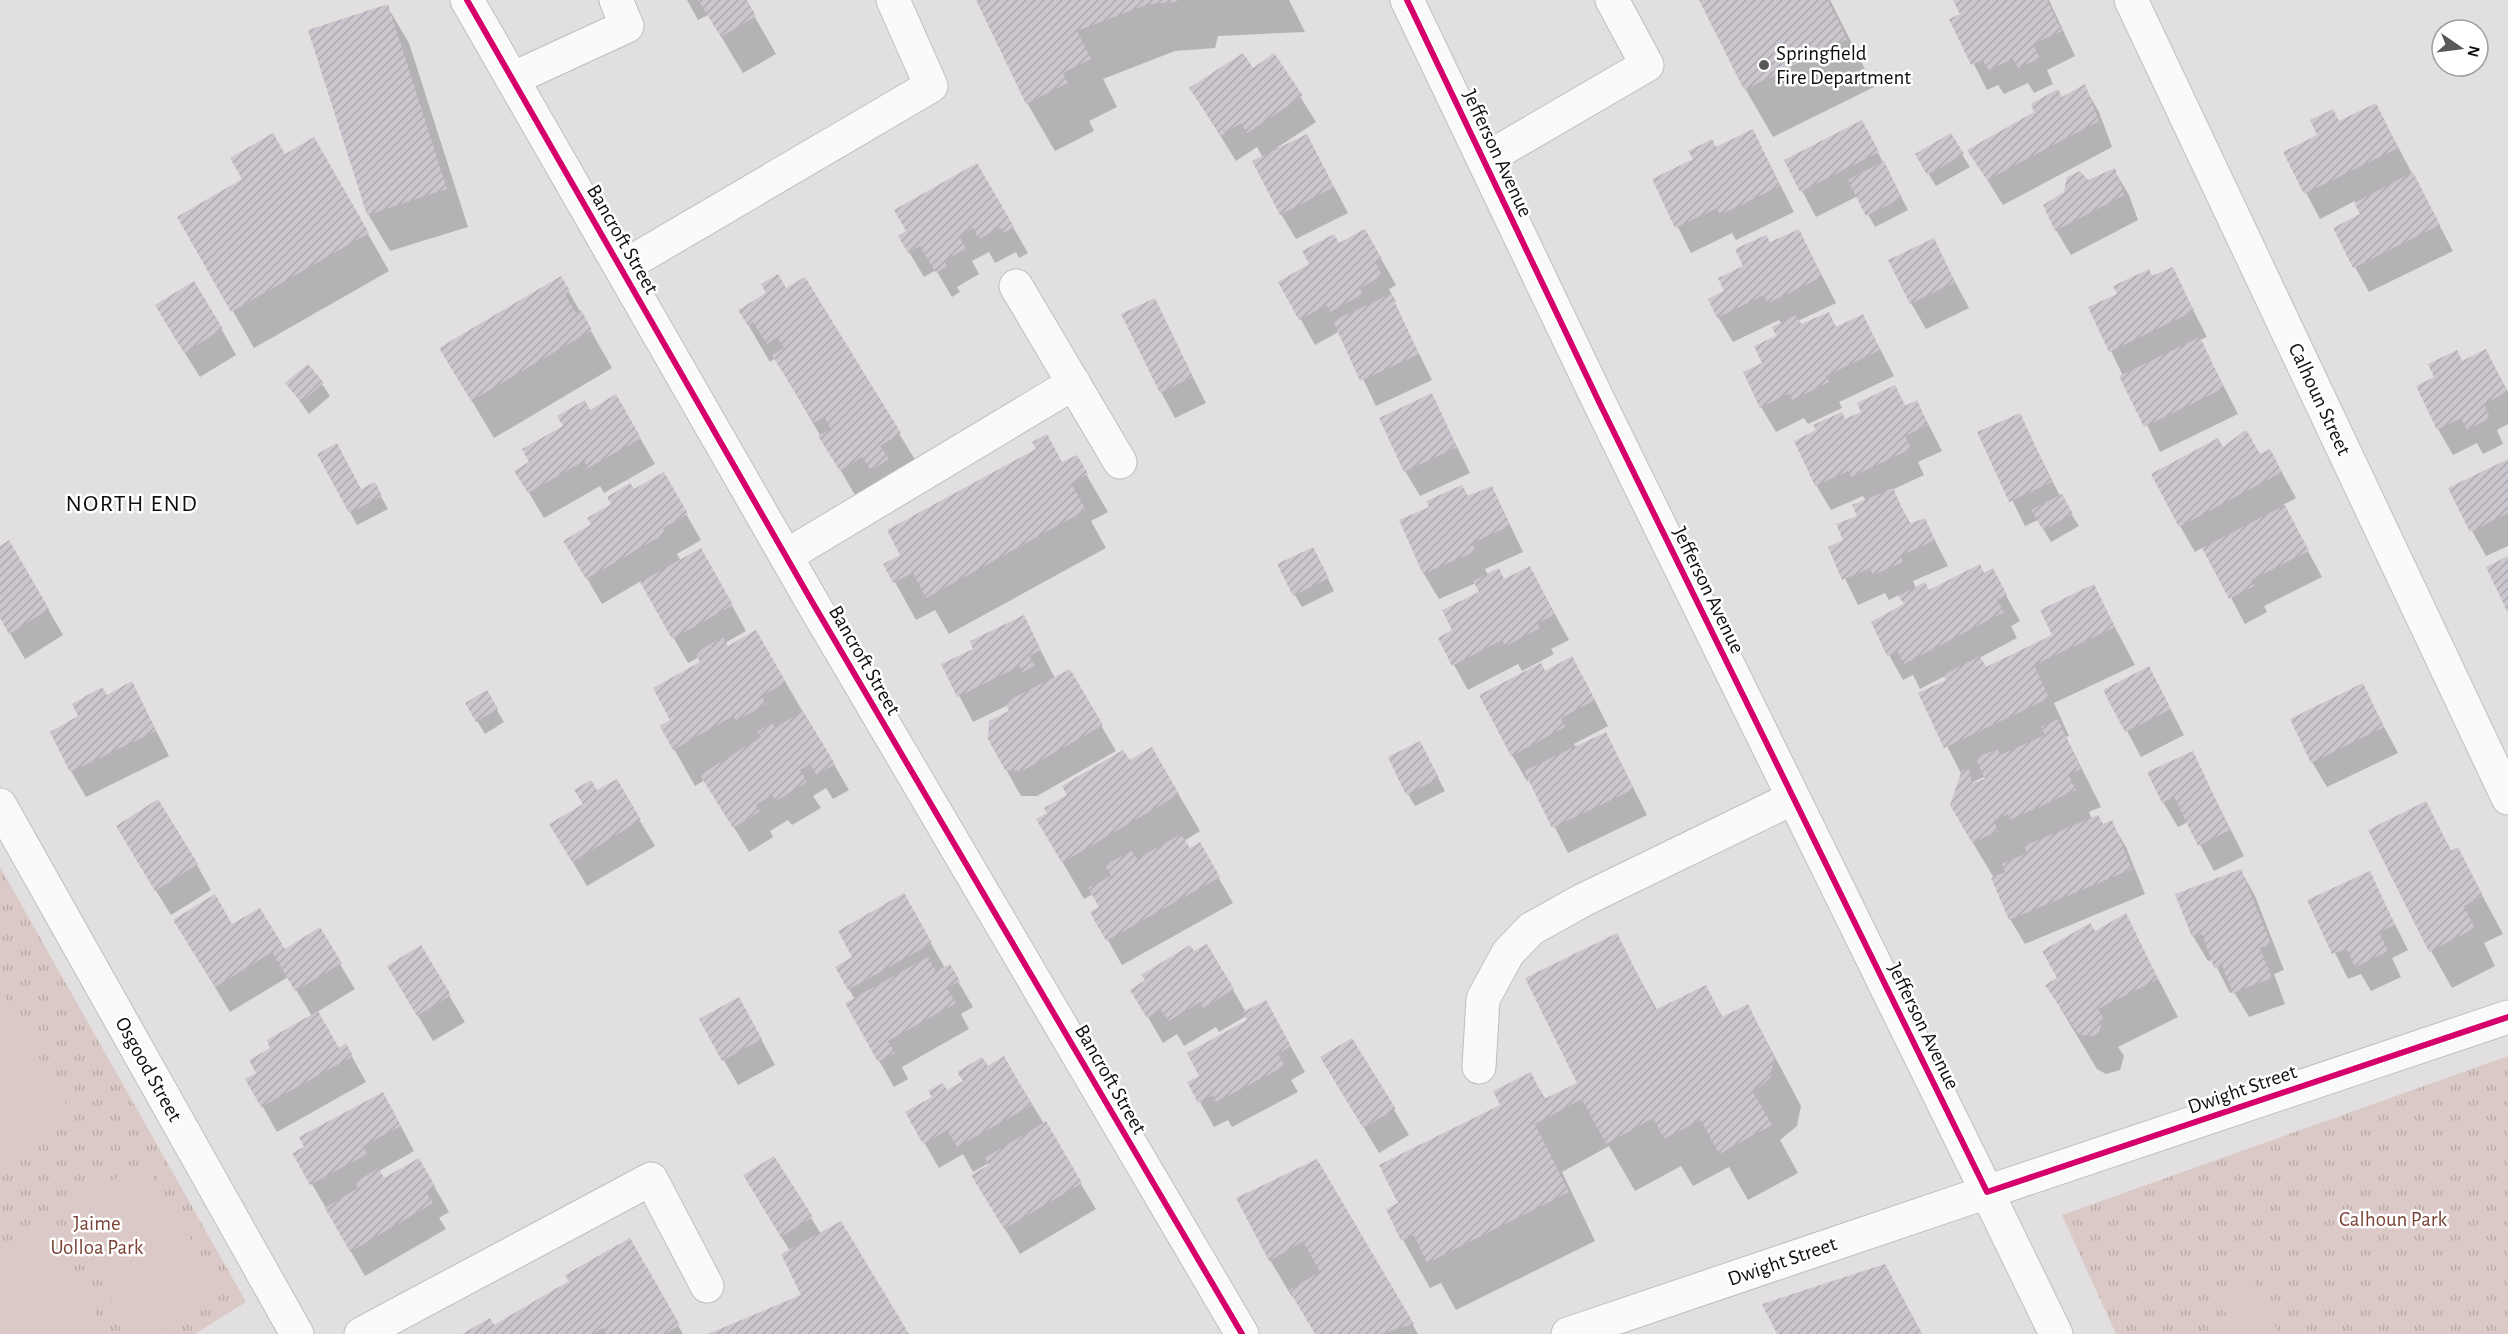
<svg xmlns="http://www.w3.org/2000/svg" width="2508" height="1334" viewBox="0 0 2508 1334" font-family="'Alegreya Sans',sans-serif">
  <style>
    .park { fill: url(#park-tufts) }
    .pitch { fill: #dac9c6 }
    .shadow { fill: #0003; fill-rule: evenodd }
    .building { fill: url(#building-hatch) }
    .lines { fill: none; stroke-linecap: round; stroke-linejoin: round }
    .minor-casing { stroke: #bfbebf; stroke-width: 35 }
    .major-casing { stroke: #bfbebf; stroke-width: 35 }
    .minor { stroke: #fbfafa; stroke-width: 33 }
    .major { stroke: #fbfafa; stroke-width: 33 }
    .cycleway-casing { stroke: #fff; stroke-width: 10 }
    .cycleway { stroke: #d6006c; stroke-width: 6 }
    .poi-dot { fill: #5a5758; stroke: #fff; stroke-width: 2 }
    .labels { text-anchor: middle; stroke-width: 5; stroke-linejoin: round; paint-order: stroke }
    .poi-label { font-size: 21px; fill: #100e0f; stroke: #fff; text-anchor: start }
    .street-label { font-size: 21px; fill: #100e0f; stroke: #fff }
    .park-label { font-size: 21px; fill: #7b4436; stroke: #fff }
    .quarter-label { font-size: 24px; letter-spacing: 1.5px; fill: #100e0f; stroke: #fff }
  </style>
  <defs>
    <pattern id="park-tufts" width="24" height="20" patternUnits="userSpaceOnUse" patternTransform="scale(1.5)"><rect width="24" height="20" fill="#dac9c6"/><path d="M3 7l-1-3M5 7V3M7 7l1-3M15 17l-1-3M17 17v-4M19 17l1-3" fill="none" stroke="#baaba9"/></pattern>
    <pattern id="building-hatch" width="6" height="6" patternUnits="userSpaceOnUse" patternTransform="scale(1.5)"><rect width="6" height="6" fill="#cbc6cd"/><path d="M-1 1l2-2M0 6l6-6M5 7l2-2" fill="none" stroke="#ada9af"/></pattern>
  </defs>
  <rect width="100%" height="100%" fill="#e2dfe1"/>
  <!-- park -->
  <path class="park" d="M0,867L246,1302L195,1334H0Z
    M2508,1056V1334H2116L2062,1215Z"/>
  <!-- pitch -->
  <path class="pitch" d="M0,989L72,1115L0,1159Z
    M144,1162L222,1292L157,1334H131L62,1209Z
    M43,1223L108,1334H0V1248Z
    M2254,1281L2279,1334H2236L2219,1298Z"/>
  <!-- shadow -->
  <path class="shadow" d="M687,0H745L776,54L743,73L708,15L698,20Z
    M978,0H1289L1305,32L1218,36L1215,48L1175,51L1103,79L1117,107L1089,121L1094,131L1055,151L1027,103Z
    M1701,0H1830L1874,87L1773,137L1746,90Z
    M1955,0H2049L2075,56L2047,70L2053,84L2034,93L2028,83L2004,94L1998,85L1987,90L1951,19L1962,14Z
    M387,6L409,43L468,227L390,251L368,214Z
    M1274,55L1316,122L1275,149L1307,136L1348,213L1296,239L1281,214L1263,158L1257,147L1236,161L1191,89L1252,70Z
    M2084,86L2099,112L2112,147L2003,205L1969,151Z
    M2376,105L2453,251L2369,292L2355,267L2362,215L2355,201L2320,219L2285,153Z
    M1862,122L1908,210L1875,227L1858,196L1816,217L1786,161Z
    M1753,131L1794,212L1736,240L1732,233L1691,253L1654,180Z
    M1950,135L1970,167L1936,186L1917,155Z
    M314,139L389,271L254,348L179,217Z
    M977,165L1028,253L1019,258L1016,252L995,263L989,252L972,261L979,274L957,287L960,292L952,297L936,270L924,277L900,237Z
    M2114,170L2129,195L2138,220L2071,255L2056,230L2088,182Z
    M1365,231L1396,285L1389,289L1396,302L1394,303L1432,380L1376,406L1340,331L1315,345L1280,282Z
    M1799,231L1836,303L1798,321L1801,326L1828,314L1837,328L1863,316L1894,376L1839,402L1842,408L1808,424L1804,418L1776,432L1761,407L1764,364L1782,324L1779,320L1733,342L1718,317L1726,292L1745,267L1770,244Z
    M1933,240L1969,308L1926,329L1911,303Z
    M2172,269L2207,337L2200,340L2238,414L2160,452L2111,351L2119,294Z
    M561,278L612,368L494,438L463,386Z
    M804,279L922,471L862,507L775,358L770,362L740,311L768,294L786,290Z
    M1154,300L1206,403L1175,418L1161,392Z
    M222,330L236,355L200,377L171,331Z
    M2486,351L2508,392V424L2497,430L2503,444L2483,454L2477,443L2453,455L2438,429L2462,362Z
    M287,383L322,384L330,396L309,414Z
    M1895,387L1906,407L1917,402L1942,451L1918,462L1924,475L1892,490L1911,525L1924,519L1948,566L1913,581L1916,589L1929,592L1992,570L2020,621L2011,626L2017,638L1979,658L1986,668L2054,635L2093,586L2135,665L2054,703L2069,736L2066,737L2101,807L2089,812L2092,819L2103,826L2111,822L2126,847L2145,894L2025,944L2010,919L1994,878L1973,843L1962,775L1920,694L1948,681L1945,676L1920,689L1913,675L1903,680L1889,655L1905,605L1899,595L1889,600L1885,593L1858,605L1830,548L1845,541L1866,501L1863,496L1831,510L1816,485L1845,420L1863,412ZM1986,776L1988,780L1971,784V783Z
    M1431,395L1470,473L1420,496L1405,471Z
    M616,396L655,464L604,493L600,486L544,518L516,471L531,463L590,412Z
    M2019,414L2060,496L2079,526L2051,542L2038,520L2025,526L1979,433Z
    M2223,449L2260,456L2270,451L2296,498L2283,505L2322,577L2264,606L2267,612L2245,624L2204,547L2195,552L2180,526Z
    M319,454L361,491L374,484L388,509L357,525Z
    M1076,457L1108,512L1091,521L1106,548L949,634L935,610L916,620L885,564Z
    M2508,460V546L2486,556L2472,531Z
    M663,474L701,540L677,554L681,561L715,575L746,631L725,643L728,648L756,632L849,790L833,799L826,788L813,796L821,808L792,825L788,820L770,831L773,837L749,852L705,780L695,786L674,749L672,721L702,662L699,657L688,663L641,581L602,604L565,541L593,525L634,492Z
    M1492,487L1523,552L1485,569L1488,575L1504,581L1530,568L1569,640L1551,649L1554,654L1522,671L1518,664L1468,690L1454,665V631L1481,592L1476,583L1439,599L1424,574L1401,521Z
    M9,542L63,635L25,659L0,616V548Z
    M1319,561L1334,591L1302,607L1295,595Z
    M1023,617L1055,678L1069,671L1116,751L1037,796H1021L989,739L1011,711L1008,705L973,722L943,665L975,650Z
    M2149,668L2184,735L2141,757L2105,690Z
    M1545,673L1586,683L1608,726L1574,744L1576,748L1606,734L1647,815L1568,853L1530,779L1527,781L1512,755Z
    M132,683L169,756L86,797L71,771L80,716Z
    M2362,685L2398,753L2327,787L2312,762Z
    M486,692L504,722L485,734L467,704Z
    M1152,749L1200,831L1184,841L1189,850L1199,844L1233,903L1122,965L1092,912L1101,907L1093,894L1084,899L1038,820Z
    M2192,753L2244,856L2214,871L2188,822L2178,827L2163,802Z
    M1426,755L1445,791L1415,806L1408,794Z
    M616,781L655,846L587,886L551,825L585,805Z
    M2425,802L2452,852L2457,849L2503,934L2484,943L2495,966L2452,988L2431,951Z
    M132,852L197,865L211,890L171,915Z
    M2241,871L2255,896L2284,970L2274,974L2285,1004L2249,1017L2234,992L2230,993L2213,960L2208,961L2193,936Z
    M2369,873L2408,950L2392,958L2401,977L2371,991L2361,974L2348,979L2309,900Z
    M2125,915L2178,1017L2118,1047L2124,1056L2120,1070L2106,1074L2097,1069L2047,986L2059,979L2095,933Z
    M918,921L945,968L949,966L973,1007L961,1014L969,1029L902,1067L908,1079L894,1087L847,1004L855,1000L837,968Z
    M232,926L285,951L319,930L355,989L317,1012L338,1050L346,1046L366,1082L277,1132L247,1079L258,1074L272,1049L312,1016L288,977L230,1012L190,946Z
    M1616,935L1657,1010L1705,987L1723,1018L1748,1006L1801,1106L1797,1126L1780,1140L1798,1173L1748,1200L1729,1167L1693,1186L1681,1166L1635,1191L1609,1146L1562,1172L1595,1241L1456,1310L1441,1283L1430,1288L1403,1240L1400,1204L1502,1106L1530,1074L1546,1100L1579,1084Z
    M420,947L465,1022L433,1041L404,992Z
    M1132,990H1233L1246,1012L1280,1027L1305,1072L1291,1080L1298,1092L1232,1127L1228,1120L1214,1127L1200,1102L1201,1076L1249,1021L1246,1016L1219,1032L1216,1027L1184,1046L1177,1034L1163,1043Z
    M701,1020L753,1024L775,1065L738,1085Z
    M1004,1058L1096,1209L1020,1254L988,1200L989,1163L973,1172L963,1154L939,1168L907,1113Z
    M1337,1083L1394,1110L1409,1135L1379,1153Z
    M397,1119L414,1151L379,1171L384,1180L419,1160L449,1212L439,1218L446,1229L365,1276L294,1153Z
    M774,1158L821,1234L908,1334H712L803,1295L790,1251L759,1201Z
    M1317,1160L1418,1334H1317L1294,1295L1292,1297L1270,1260Z
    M629,1240L683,1334H465L494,1327L571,1282Z
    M1885,1266L1922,1334H1779Z"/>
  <!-- building -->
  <path class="building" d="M698,0H747L756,16L721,37Z
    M976,0H1177V2L1148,4L1077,31L1091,59L1063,73L1068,83L1026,104Z
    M1699,0H1828L1847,39L1744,90Z
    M1953,0H2047L2062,31L2033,44L2040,58L2018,68L2013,59L1988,70L1983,60L1971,65L1949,19L1960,14Z
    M388,4L447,189L367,215L308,30Z
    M1243,53L1253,68L1274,53L1303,96L1247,133L1241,123L1221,136L1189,88Z
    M2085,84L2099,121L1987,180L1967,150L2034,112L2031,104L2058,89L2062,97Z
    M2376,103L2398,148L2304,194L2283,152L2317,135L2310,120L2333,109L2339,121Z
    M1862,120L1879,152L1800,192L1784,160Z
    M1753,129L1780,186L1720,215L1717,208L1675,228L1652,179L1693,159L1688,151L1712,139L1716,147Z
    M273,133L285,154L314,137L369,233L231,312L177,217L242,179L230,158Z
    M1951,133L1964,154L1927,175L1915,154Z
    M1307,134L1334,187L1280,215L1252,161Z
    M1884,161L1902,198L1866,216L1848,180Z
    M977,163L1014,227L1004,233L1000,227L979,239L973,228L959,236L966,248L944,261L947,266L936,273L920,246L908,253L898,236L906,231L894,210Z
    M2115,168L2124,195L2055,231L2043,205L2064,192L2067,177L2080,171L2088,180Z
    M2413,172L2440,225L2353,268L2333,228L2360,214L2354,203Z
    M1365,229L1382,259L1376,263L1382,276L1360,288L1363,294L1330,312L1327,305L1299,320L1278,282L1309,264L1302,251L1334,234L1339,243Z
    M1799,229L1822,277L1768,303L1764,295L1717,318L1708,299L1724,291L1718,278L1743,266L1735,249L1766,235L1770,242Z
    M1934,238L1955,282L1910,304L1888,260Z
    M2173,267L2194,311L2109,352L2088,307L2117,294L2113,286L2149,269L2152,276Z
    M778,274L786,288L805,277L901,433L880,446L889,459L871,470L862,457L840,471L818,436L831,429L824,417L814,423L772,355L784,348L777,337L767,344L753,322L748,326L738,310L766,293L761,284Z
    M561,276L570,291L565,294L576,313L581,310L592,330L471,401L439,348Z
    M194,281L223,329L184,353L155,305Z
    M1391,294L1419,354L1360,381L1333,321Z
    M1155,298L1193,377L1160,393L1121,314Z
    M1829,312L1836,327L1863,314L1880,350L1826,376L1829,382L1792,400L1789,393L1760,408L1743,372L1762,363L1754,346L1776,336L1772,327L1796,315L1801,324Z
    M2200,337L2224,388L2144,427L2119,376Z
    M2486,349L2507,392L2484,404L2490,418L2467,430L2461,418L2437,430L2416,386L2434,377L2428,364L2457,350L2462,361Z
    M308,364L324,383L301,402L285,383Z
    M1895,385L1905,406L1917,400L1928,425L1905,436L1911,449L1851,477L1848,471L1815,486L1794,441L1816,430L1813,425L1842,412L1845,419L1861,412L1857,403Z
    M1432,393L1457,447L1404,472L1379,418Z
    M616,394L641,438L588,468L584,461L528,493L514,471L529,462L522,449L563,426L557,416L585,400L590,410Z
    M2020,413L2052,482L2009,502L1977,432Z
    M2244,431H2247L2260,454L2270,449L2282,472L2179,527L2151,474L2218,438L2223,447Z
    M1047,434L1062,462L1077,455L1088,474L1071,483L1086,510L926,598L913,573L893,583L883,564L900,555L887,530L1036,449L1032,442Z
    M337,443L361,489L375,482L382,496L349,513L317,454Z
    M2508,459V513L2470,532L2448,488Z
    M664,472L688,514L663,528L666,533L586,579L563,541L591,524L587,518L611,504L607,497L630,483L634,489Z
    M1462,485L1468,496L1492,486L1510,526L1472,543L1476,551L1423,574L1399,520L1429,507L1426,501Z
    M1893,488L1909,524L1925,518L1935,540L1900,556L1903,562L1873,575L1870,568L1842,580L1828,547L1843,540L1836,524L1857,516L1852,505Z
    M2062,494L2073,514L2043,530L2031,510Z
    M2285,505L2309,551L2251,580L2254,586L2229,599L2202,548Z
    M9,540L49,609L9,634L0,618V546Z
    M1313,547L1329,578L1293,596L1277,564Z
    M701,548L733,605L672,639L640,582Z
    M2508,556V613L2486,567Z
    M1980,564L1984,573L1993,568L2007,595L1997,600L2004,612L1904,664L1897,651L1887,656L1871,622L1904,604L1898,596L1925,582L1929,590Z
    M1530,566L1555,615L1537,623L1540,628L1506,646L1502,640L1452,666L1438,638L1452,630L1442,610L1479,592L1473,581L1499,568L1504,579Z
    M2094,584L2115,627L2034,665L2049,698L1944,748L1918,693L1946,680L1943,675L1980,656L1986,667L2052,635L2040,610Z
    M1024,615L1041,650L1029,656L1035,666L1023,672L1020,666L957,697L941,664L973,649L970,641Z
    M756,630L786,682L762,696L766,704L736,721L733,716L673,750L660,726L670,720L653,688L700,662L695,653L723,637L728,646Z
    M1572,656L1595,700L1561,718L1565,727L1511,756L1479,695L1541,663L1545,671Z
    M2149,666L2171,709L2125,732L2103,690Z
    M1070,669L1103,725L1022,771L1005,770L988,739L989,721L1009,711L1005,702Z
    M132,681L156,731L70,772L50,732L78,716L72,704L102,687L107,695Z
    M2363,683L2384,727L2311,763L2290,719Z
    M487,690L498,709L476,722L465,703Z
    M803,711L835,764L817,775L810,764L800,770L807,782L776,801L772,795L756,805L760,811L733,828L700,775L761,737L757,732L772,722L775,728Z
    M2058,719L2081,769L2068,774L2076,790L2010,820L2008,814L1994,820L1998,831L1972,843L1950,805L1962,770L1969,769L1972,783L1985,779L1976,758L1997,749L2000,755L2045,735L2041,727Z
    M1606,732L1634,789L1552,828L1524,771Z
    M1420,741L1439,778L1406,795L1388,757Z
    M1152,747L1179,794L1062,863L1036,819L1047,813L1044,808L1067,795L1062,786L1123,750L1130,760Z
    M2193,751L2230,830L2198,846L2174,797L2162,803L2147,772Z
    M617,779L641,820L572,862L549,824L583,804L574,790L591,780L597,790Z
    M158,799L198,864L155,891L116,826Z
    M2426,801L2451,851L2458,847L2483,896L2464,906L2475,928L2429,952L2368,830Z
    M2098,815L2103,824L2112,820L2132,869L2009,920L1991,878L2005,872L2002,864L2027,853L2024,846Z
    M1181,834L1190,848L1200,842L1220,877L1106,941L1090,912L1099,907L1088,888L1111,876L1105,865L1132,851L1137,859Z
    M2241,869L2271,944L2260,948L2272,978L2233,993L2222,966L2214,968L2202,934L2192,937L2175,894Z
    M2370,871L2395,925L2379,932L2388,951L2355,967L2347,949L2332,954L2307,900Z
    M904,893L932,943L848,990L835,967L852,957L838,931Z
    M215,894L232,924L260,908L285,949L320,927L342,963L295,991L272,952L215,987L173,920Z
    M2126,913L2158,979L2098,1009L2103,1018L2099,1032L2094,1036L2079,1035L2045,985L2057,978L2042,951L2090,923L2095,931Z
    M1617,933L1655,1010L1706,985L1722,1017L1748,1004L1774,1057L1770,1078L1753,1092L1772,1125L1719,1154L1701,1120L1664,1139L1653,1118L1606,1144L1582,1099L1535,1124L1569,1192L1427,1263L1414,1235L1401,1241L1386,1209L1398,1203L1379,1165L1500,1105L1493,1091L1531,1072L1544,1099L1577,1083L1525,978Z
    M1207,944L1234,989L1203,1008L1200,1002L1169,1021L1161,1010L1147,1018L1130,990L1145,980L1141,975L1190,945L1194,951Z
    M421,945L451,995L417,1016L387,966Z
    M928,957L936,971L950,964L960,981L947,988L956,1003L888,1041L895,1053L878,1062L845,1003Z
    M739,997L762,1039L722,1061L699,1019Z
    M1266,1000L1291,1046L1278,1054L1285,1066L1216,1102L1213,1095L1198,1103L1187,1082L1199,1076L1187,1053L1247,1020L1243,1012Z
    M318,1011L339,1048L346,1043L353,1056L261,1107L245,1079L256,1073L249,1060L270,1048L267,1040Z
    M1352,1038L1396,1109L1363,1128L1320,1057Z
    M1004,1056L1032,1105L957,1147L947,1130L923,1144L905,1112L932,1097L928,1091L943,1083L947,1090L963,1081L957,1072L982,1057L988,1066Z
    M383,1092L401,1126L363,1146L367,1154L310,1185L292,1153L304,1147L299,1137Z
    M1046,1121L1082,1183L1004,1229L971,1175L989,1165L985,1158Z
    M774,1156L813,1217L781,1237L743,1175Z
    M419,1158L435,1186L426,1192L433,1203L350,1252L325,1208L358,1188L355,1182L379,1168L384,1178Z
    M1317,1159L1414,1324L1380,1334H1315L1289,1290L1320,1272L1303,1241L1269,1261L1236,1198Z
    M841,1221L909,1334H708L801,1295L781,1254Z
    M630,1238L680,1325L665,1334H606L603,1328L593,1334H462L490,1318L494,1325L569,1281L565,1275Z
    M1885,1264L1922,1334H1777L1762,1304Z"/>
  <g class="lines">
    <defs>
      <path id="minor" d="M467,0L811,600L1242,1334
        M1407,0L1601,406L1987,1192L2508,1017
        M2131,0L2508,798
        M512,79L627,26L616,0
        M1484,160L1647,65L1612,0
        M621,268L931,86L893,0
        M1016,286L1120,462
        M786,556L1074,383
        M0,805L297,1334
        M1479,1067L1483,999L1508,953L1531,929L1583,900L1793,798
        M361,1334L651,1179L707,1286"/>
      <path id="major" d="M1568,1334L1987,1192L2056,1334"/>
    </defs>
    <!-- minor casing -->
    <use href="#minor" class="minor-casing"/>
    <!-- major casing -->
    <use href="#major" class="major-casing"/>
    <!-- minor -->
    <use href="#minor" class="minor"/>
    <!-- major -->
    <use href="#major" class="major"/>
    <defs>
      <path id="cycleway" d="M467,0L811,600L1242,1334
        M1407,0L1601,406L1987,1192L2508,1017"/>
    </defs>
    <!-- cycleway casing -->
    <use href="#cycleway" class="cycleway-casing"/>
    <!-- cycleway -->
    <use href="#cycleway" class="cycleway"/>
  </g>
  <!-- markers -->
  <circle class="poi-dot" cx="1764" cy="65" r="6"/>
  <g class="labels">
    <!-- poi labels -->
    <g class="poi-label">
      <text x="1776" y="60">Springfield<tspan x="1776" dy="24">Fire Department</tspan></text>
    </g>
    <!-- street labels -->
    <g class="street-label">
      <text transform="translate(1498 153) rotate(65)" y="7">Jefferson Avenue</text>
      <text transform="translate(623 239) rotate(60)" y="7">Bancroft Street</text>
      <text transform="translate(2320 399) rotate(65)" y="7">Calhoun Street</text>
      <text transform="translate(1709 590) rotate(64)" y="7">Jefferson Avenue</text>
      <text transform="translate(865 660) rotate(60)" y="7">Bancroft Street</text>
      <text transform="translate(1924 1026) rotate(64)" y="7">Jefferson Avenue</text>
      <text transform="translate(149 1069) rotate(61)" y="7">Osgood Street</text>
      <text transform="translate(1111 1079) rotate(60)" y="7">Bancroft Street</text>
      <text transform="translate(2242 1089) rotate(-19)" y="7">Dwight Street</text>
      <text transform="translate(1782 1261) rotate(-19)" y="7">Dwight Street</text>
    </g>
    <!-- park labels -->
    <g class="park-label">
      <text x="2393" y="1226">Calhoun Park</text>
      <text x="97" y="1230">Jaime<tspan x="97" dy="24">Uolloa Park</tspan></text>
    </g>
    <!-- quarter labels -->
    <g class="quarter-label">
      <text x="132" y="511">NORTH END</text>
    </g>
  </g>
  <!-- north arrow -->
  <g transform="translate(2460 48) rotate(104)"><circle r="28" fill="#ffffff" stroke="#9f9f9f" stroke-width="1.5"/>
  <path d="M0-4.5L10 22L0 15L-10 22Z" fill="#5a5758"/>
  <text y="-9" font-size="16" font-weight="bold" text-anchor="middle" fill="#100e0f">N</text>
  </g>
</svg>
